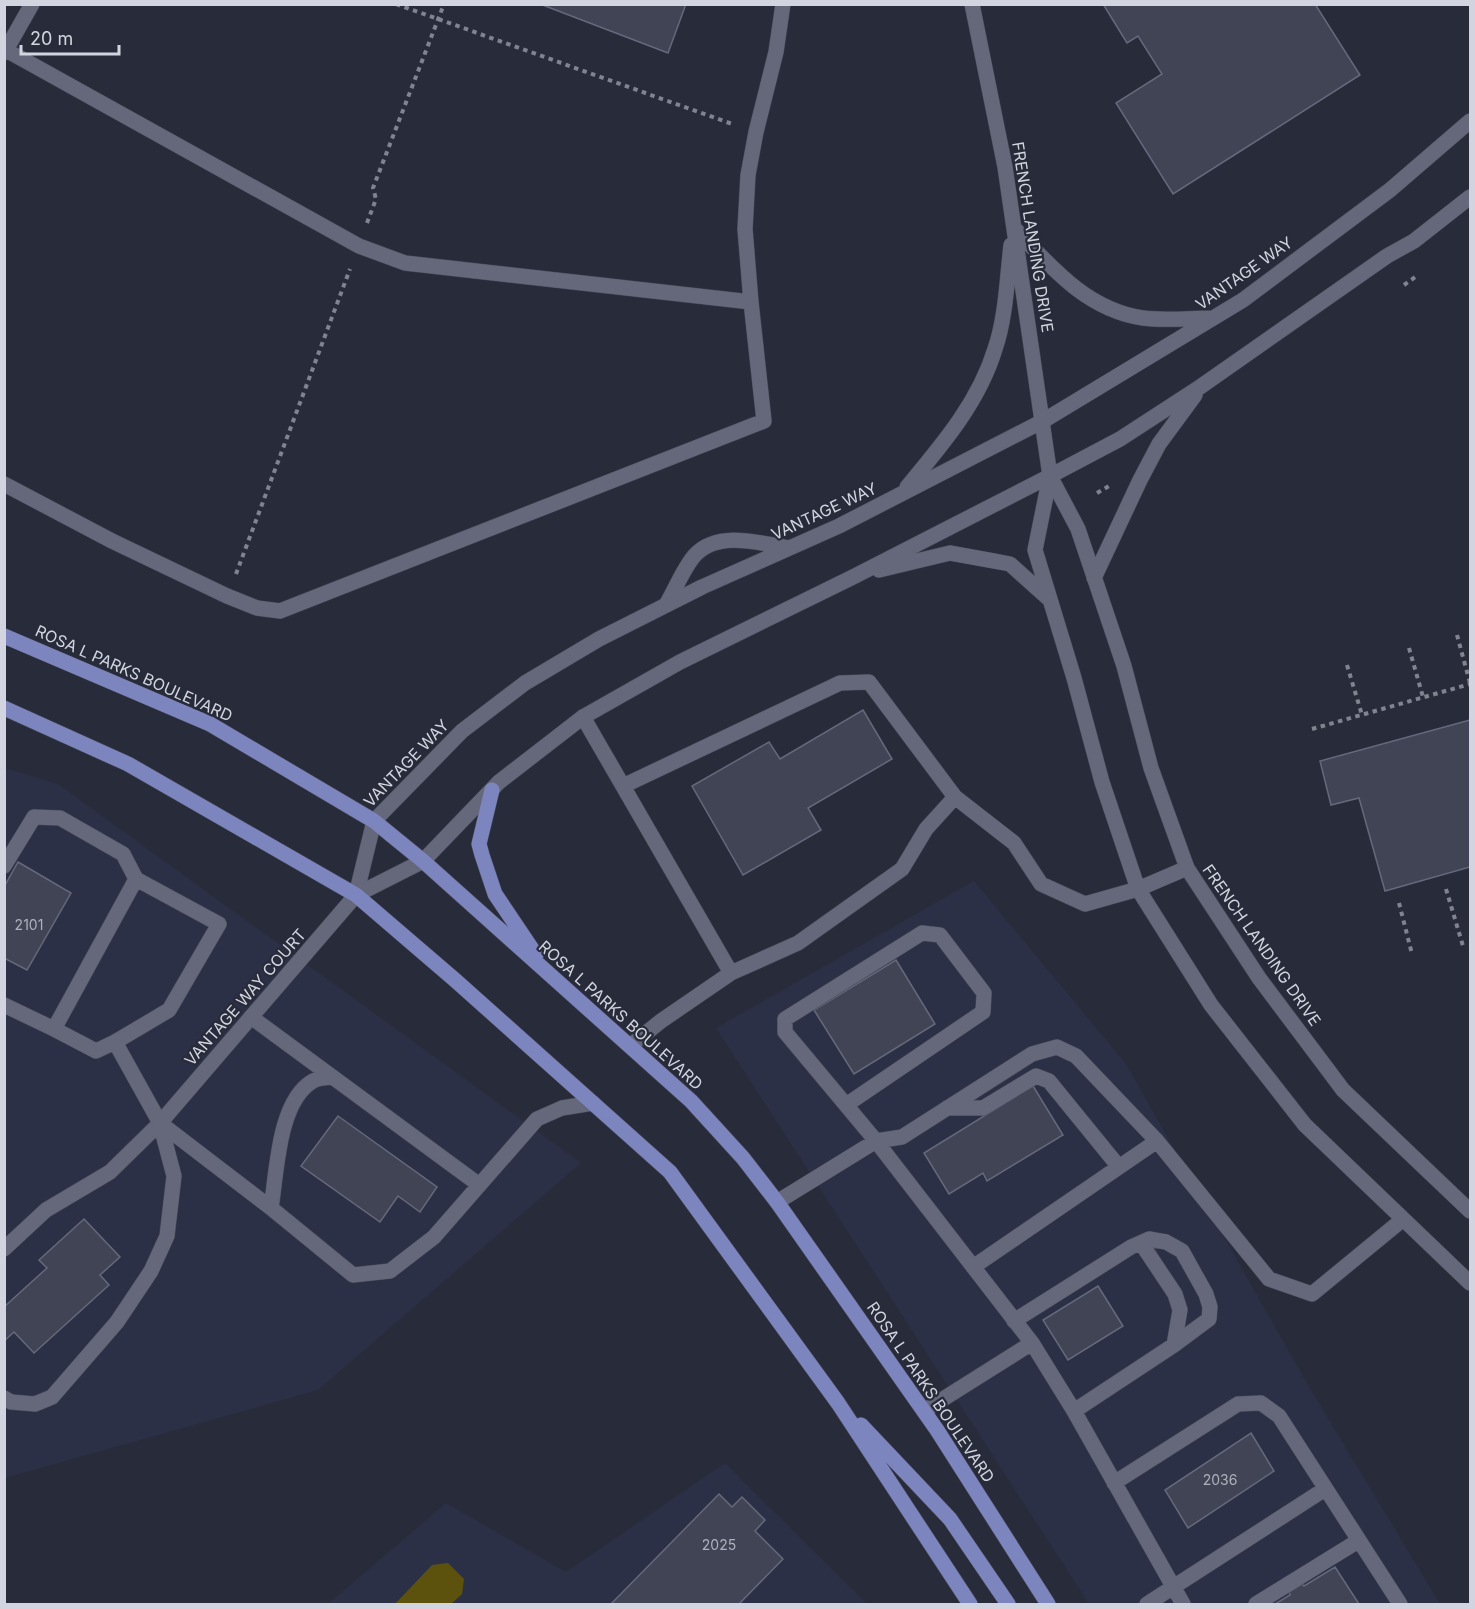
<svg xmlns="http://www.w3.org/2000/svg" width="1475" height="1609" viewBox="0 0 1475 1609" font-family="Inter,sans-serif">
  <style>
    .built { fill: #2c3046 }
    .water { fill: #5c520d }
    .building { fill: #414455; stroke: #65697b; stroke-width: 1.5 }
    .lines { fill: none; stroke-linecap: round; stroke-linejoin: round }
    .service-casing { stroke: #474956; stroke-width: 16 }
    .minor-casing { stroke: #474956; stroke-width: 16 }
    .tertiary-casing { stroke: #474956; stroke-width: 16 }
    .primary-casing { stroke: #474956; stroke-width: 16 }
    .path { stroke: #818490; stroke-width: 4; stroke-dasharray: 4.5 4.5; stroke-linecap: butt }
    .service { stroke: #64687a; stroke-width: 15 }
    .minor { stroke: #64687a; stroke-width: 15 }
    .tertiary { stroke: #64687a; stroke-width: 15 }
    .primary { stroke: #7c85be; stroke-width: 15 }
    .labels { text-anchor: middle; stroke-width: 4.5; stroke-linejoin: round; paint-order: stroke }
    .number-label { font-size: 14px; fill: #aeb1bc }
    .street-label { font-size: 16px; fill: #d2d5df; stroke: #282b3a }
  </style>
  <rect width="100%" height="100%" fill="#282b3a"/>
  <!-- built -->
  <path class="built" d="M5,768L58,784L581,1163L318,1390L5,1478Z
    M974,881L1126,1064L1308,1385L1440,1604H1089L716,1028Z
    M725,1463L867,1604H328L446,1503L566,1572Z"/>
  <!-- water -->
  <path class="water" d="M448,1563L464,1579L462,1594L451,1604H395L432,1565Z"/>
  <!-- building -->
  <path class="building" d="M540,4H686L668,53Z
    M1103,4H1315L1360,75L1173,194L1116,103L1162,74L1138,36L1127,43Z
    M863,710L892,759L808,808L821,830L743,875L692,786L769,742L780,759Z
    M1470,720V867L1385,891L1359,798L1331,805L1320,761Z
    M18,862L71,893L27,970L4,958V887Z
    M896,960L935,1024L854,1074L814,1010Z
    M1033,1086L1063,1135L987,1181L983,1173L949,1194L924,1153Z
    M338,1116L437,1187L420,1212L398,1196L380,1222L301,1166Z
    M84,1219L120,1257L100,1275L109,1285L34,1353L14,1332L4,1341V1307L47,1268L39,1260Z
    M1098,1286L1123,1326L1068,1360L1043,1320Z
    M1251,1433L1274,1471L1188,1528L1165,1490Z
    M719,1494L732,1507L742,1497L765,1520L755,1531L783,1559L739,1604H611Z
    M1335,1567L1359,1604H1275L1290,1595L1289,1592L1302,1584L1304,1586Z"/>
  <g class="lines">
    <defs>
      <path id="service" d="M6,50L32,4
        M4,53L6,50L359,246L405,263L751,302L745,229L748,175L756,132L776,52L783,4
        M4,484L112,541L227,596L257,608L280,611L764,421L751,302
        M583,717L731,973L661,1021L630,1046
        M623,786L840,683L869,682L955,797L1014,843L1041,884L1085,904L1138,889
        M4,866L34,817L60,818L123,854L136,879
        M731,973L798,943L902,869L926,829L955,797
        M4,1005L54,1029
        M251,1017L478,1184
        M846,1105L983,1012L984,993L940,935L922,933L785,1019V1032L876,1141L1032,1343L924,1411
        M947,1108H983L1036,1076L1049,1081L1119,1167
        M160,1123L271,1208L353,1275L390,1271L434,1237L537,1119L562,1108L593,1103
        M777,1202L876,1141L902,1137L1032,1054L1057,1047L1076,1056L1157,1141L1269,1279L1312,1294L1402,1220
        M271,1208C277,1172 278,1101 313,1081C318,1078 326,1078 332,1077
        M1141,1243L1175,1294L1180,1310L1174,1345
        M4,1249L46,1210L110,1172L160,1123
        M973,1267L1157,1141
        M1014,1321L1131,1247L1149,1239L1166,1242L1182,1251L1206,1294L1210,1307L1209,1319L1174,1345L1074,1411
        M1032,1343L1074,1411L1183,1604
        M4,1398L11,1402L35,1404L52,1397L117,1322L151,1271L167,1236L174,1176L160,1123L115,1042L169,1010L219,924L136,879L54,1029L96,1051L115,1042
        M1114,1483L1238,1404L1261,1403L1279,1416L1400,1604
        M1147,1604L1325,1489
        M1256,1604L1358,1541"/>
      <path id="minor" d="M160,1123L356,895"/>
      <path id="tertiary" d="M972,4L1005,167L1050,476L1035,550L1074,678L1102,782L1138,889L1211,1005L1305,1125L1470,1283
        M1014,228C1051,267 1087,310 1143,318C1165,321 1190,318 1212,318
        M1050,476L1078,529L1124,666L1151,768L1187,868L1259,978L1343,1090L1470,1211
        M907,487C942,445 979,402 995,349C1006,317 1007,279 1011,245
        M879,570L950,553L994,561L1010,564L1049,599
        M1094,578L1140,480L1159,444L1195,395
        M666,605C675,590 684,567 695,555C718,530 760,543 789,548
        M1138,889L1187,868
        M356,895L374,821L462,731L525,683L599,639L702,587L839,526L1043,421L1243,300L1390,190L1470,121
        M356,895L423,861L499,782L583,717L680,662L853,577L1050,476L1120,439L1200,387L1387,256L1414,241L1470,197"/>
      <path id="primary" d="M4,636L210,724L374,821L423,861L691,1101L743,1158L777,1202L937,1430L1048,1604
        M4,708L128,764L356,895L455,980L670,1172L838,1403L970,1604
        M492,790L479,844L482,855L495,894L536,955
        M861,1425L950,1519L1008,1604"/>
    </defs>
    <!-- service casing -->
    <use href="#service" class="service-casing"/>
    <!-- minor casing -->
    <use href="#minor" class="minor-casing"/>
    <!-- tertiary casing -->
    <use href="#tertiary" class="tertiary-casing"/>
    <!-- primary casing -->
    <use href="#primary" class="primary-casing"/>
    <!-- path -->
    <path class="path" d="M396,4L735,125
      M367,223L376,199L373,188L444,4
      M1404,285L1418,275
      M1097,493L1109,486
      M236,574L350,269
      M1457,635L1470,683
      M1409,648L1423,697
      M1347,665L1362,715
      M1312,729L1470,684
      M1446,889L1463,946
      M1399,903L1412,954"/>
    <!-- service -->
    <use href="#service" class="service"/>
    <!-- minor -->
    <use href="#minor" class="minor"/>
    <!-- tertiary -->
    <use href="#tertiary" class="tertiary"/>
    <!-- primary -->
    <use href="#primary" class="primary"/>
  </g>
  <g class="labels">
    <!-- number labels -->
    <g class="number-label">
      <text x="29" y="930">2101</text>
      <text x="1220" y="1485">2036</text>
      <text x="719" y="1550">2025</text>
    </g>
    <!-- street labels -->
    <g class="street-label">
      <text transform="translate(1033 237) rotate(81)" y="6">FRENCH LANDING DRIVE</text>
      <text transform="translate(1244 273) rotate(-35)" y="6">VANTAGE WAY</text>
      <text transform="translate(824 511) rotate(-25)" y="6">VANTAGE WAY</text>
      <text transform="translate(134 673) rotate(24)" y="6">ROSA L PARKS BOULEVARD</text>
      <text transform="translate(406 763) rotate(-46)" y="6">VANTAGE WAY</text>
      <text transform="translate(1262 945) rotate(55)" y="6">FRENCH LANDING DRIVE</text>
      <text transform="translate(245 997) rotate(-49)" y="6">VANTAGE WAY COURT</text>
      <text transform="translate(621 1015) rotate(42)" y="6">ROSA L PARKS BOULEVARD</text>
      <text transform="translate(931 1392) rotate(56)" y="6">ROSA L PARKS BOULEVARD</text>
    </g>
  </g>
  <!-- border -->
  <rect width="1475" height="1609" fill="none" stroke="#d2d5df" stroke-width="12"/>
  <!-- scale -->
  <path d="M21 45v9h98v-9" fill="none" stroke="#d2d5df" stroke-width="3"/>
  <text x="30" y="45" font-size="18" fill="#d2d5df" stroke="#282b3a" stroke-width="4.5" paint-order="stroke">20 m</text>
</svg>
